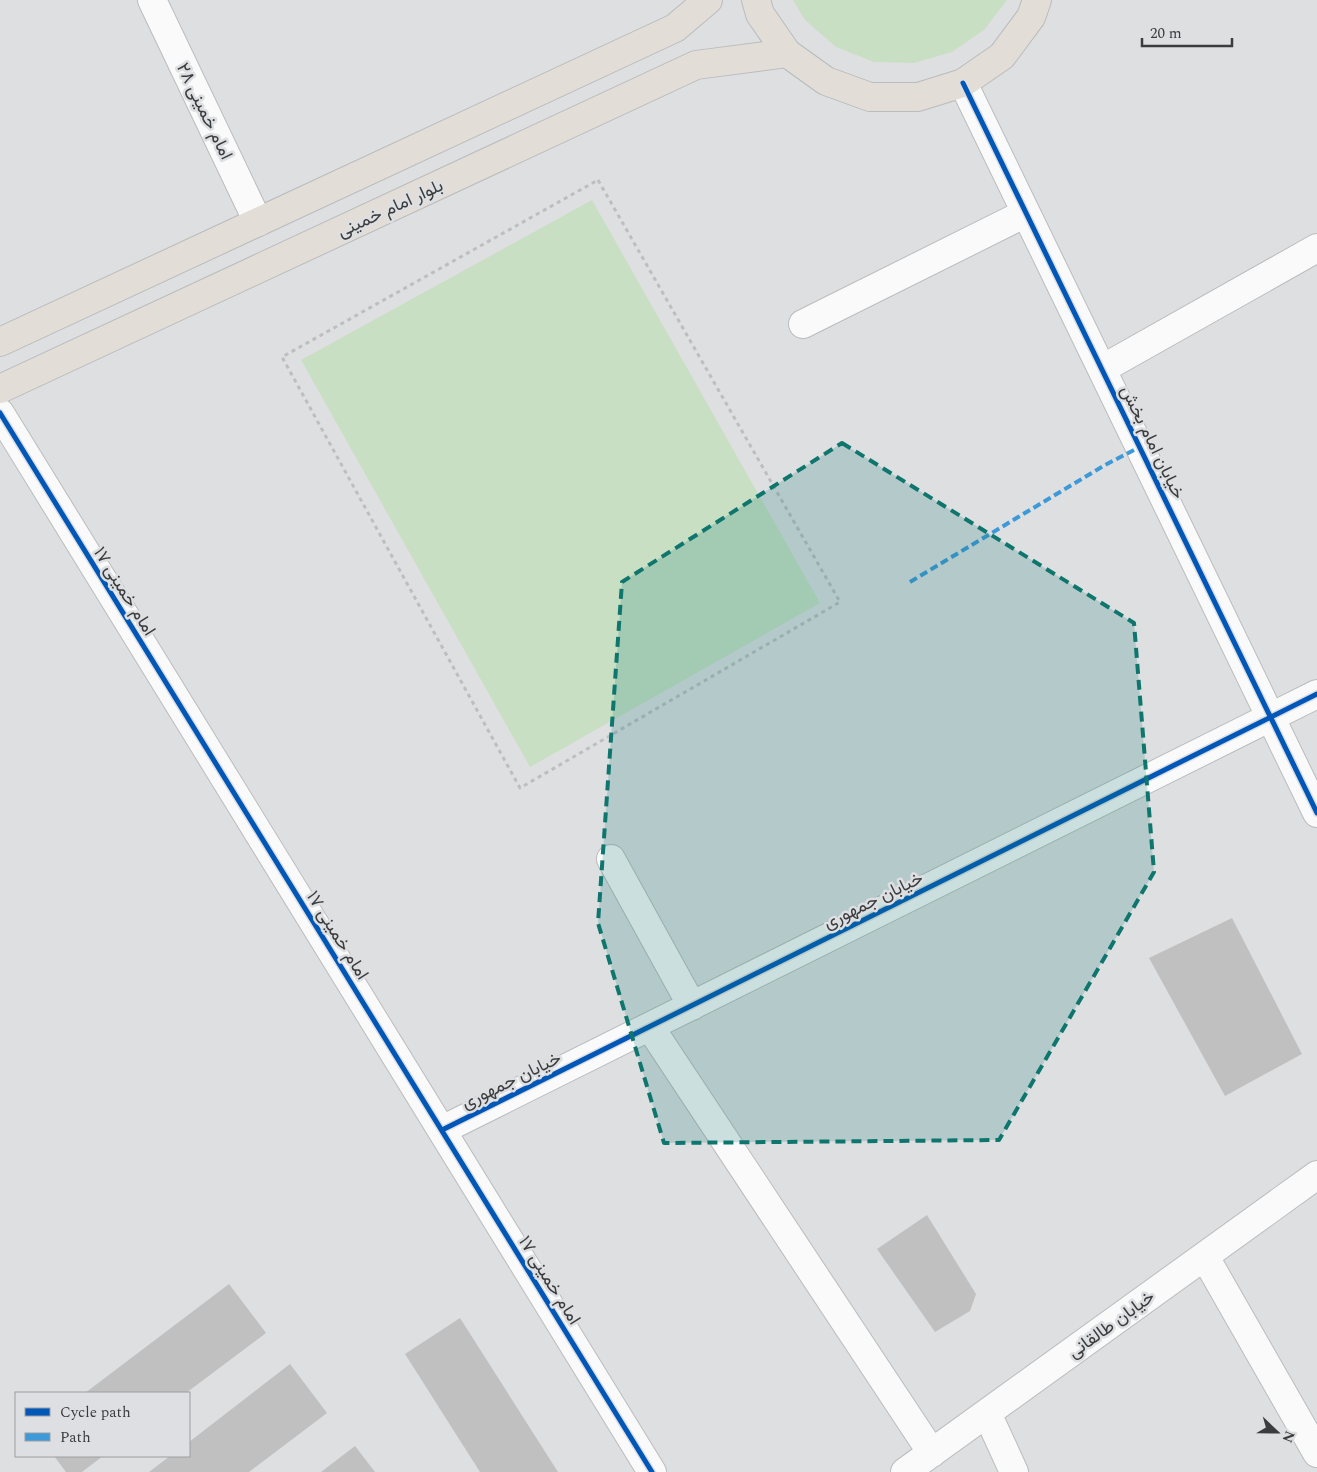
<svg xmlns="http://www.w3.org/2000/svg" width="1317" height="1472" viewBox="0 0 1317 1472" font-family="Spectral,Vazirmatn,serif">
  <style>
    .green { fill: #c9dfc3 }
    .building { fill: #c0c0c1 }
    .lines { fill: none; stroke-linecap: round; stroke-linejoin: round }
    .minor-casing { stroke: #bbbcbd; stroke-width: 30 }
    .major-casing { stroke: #babbbc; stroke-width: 30 }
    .path { stroke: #bdbebe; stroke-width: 3; stroke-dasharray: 4 4; stroke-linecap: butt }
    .minor { stroke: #fafafa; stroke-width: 28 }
    .major { stroke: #e2ddd7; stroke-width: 28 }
    .quiet { stroke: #3e99d9; stroke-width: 4; stroke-dasharray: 8 4; stroke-linecap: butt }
    .cycleway-casing { stroke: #dddfe2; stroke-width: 8 }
    .cycleway { stroke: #0057b8; stroke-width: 5 }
    .marked { fill: #0f766e; fill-opacity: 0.2; stroke: #0f766e; stroke-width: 4; stroke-dasharray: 10 6; stroke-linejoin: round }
    .labels { text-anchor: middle; stroke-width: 5; stroke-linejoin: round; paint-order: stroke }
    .street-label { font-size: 18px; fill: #3b3c3d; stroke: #dddfe2 }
  </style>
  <rect width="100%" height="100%" fill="#dedfe1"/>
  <!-- green -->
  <path class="green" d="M793,0H1007L984,30L952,52L914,63L874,62L836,47L805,20Z
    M592,200L820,603L530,767L301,360Z"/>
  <!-- building -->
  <path class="building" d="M1232,918L1302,1054L1225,1096L1149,958Z
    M927,1215L976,1294L970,1311L935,1332L877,1249Z
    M229,1284L266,1333L186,1393H85Z
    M460,1318L558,1472H480L405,1354Z
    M290,1364L327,1413L249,1472H149L170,1456H189V1442Z
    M355,1446L375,1472H321Z
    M54,1456H103L82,1472H66Z"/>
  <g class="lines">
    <defs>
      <path id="minor" d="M152,0L258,222
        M963,83L1317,813
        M803,324L1026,213
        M1102,369L1317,248
        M0,413L652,1472
        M611,859L692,1006
        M650,1027L932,1453
        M442,1130L1317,694
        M1205,1257L1317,1453
        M987,1413L1014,1472
        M905,1472L1317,1175"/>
      <path id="major" d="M756,0L760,14L787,53L826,81L870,97H918L963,83L1002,56L1031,17L1037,0
        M0,342L675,28L708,0
        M0,389L696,65L787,53"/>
    </defs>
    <!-- minor casing -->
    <use href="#minor" class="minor-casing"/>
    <!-- major casing -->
    <use href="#major" class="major-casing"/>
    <!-- path -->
    <path class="path" d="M598,180L840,602L520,788L282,357Z"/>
    <!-- minor -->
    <use href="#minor" class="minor"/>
    <!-- major -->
    <use href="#major" class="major"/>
    <!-- quiet -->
    <path class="quiet" d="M910,582L1105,465L1140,447"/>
    <defs>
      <path id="cycleway" d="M963,83L1317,813
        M0,413L652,1472
        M442,1130L1317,694"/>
    </defs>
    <!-- cycleway casing -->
    <use href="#cycleway" class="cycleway-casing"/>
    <!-- cycleway -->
    <use href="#cycleway" class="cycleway"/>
  </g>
  <!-- marked area -->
  <path class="marked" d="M842,443L1134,623L1154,872L999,1140L664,1143L598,923L622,582Z"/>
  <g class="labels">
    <!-- street labels -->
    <g class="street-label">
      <text transform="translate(205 111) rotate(64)" y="6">امام خمینی ۲۸</text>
      <text transform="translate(390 208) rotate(-25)" y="6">بلوار امام خمینی</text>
      <text transform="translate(1153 442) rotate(64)" y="6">خیابان امام بخش</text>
      <text transform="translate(125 591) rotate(58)" y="6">امام خمینی ۱۷</text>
      <text transform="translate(873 900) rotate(-26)" y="6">خیابان جمهوری</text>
      <text transform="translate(338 935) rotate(58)" y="6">امام خمینی ۱۷</text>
      <text transform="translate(511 1080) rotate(-26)" y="6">خیابان جمهوری</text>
      <text transform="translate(550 1280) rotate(58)" y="6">امام خمینی ۱۷</text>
      <text transform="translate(1111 1324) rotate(-36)" y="6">خیابان طالقانی</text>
    </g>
  </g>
  <!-- legend -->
  <rect x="15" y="1392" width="175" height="65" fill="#dddfe2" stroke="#9c9ea0"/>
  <rect x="25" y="1408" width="25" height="8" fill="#0057b8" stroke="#9c9ea0"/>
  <text x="60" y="1417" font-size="15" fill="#3b3c3d">Cycle path</text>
  <rect x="25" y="1433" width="25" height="8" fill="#3e99d9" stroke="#9c9ea0"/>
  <text x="60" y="1442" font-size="15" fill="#3b3c3d">Path</text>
  <!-- north arrow -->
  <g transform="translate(1277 1432) rotate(112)" stroke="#dddfe2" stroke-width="4" paint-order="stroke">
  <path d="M0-4L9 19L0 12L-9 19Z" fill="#3b3c3d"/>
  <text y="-8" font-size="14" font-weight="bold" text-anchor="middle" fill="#3b3c3d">N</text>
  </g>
  <!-- scale -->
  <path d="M1142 38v8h90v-8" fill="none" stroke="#3b3c3d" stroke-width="2.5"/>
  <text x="1150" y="38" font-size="15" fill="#3b3c3d" stroke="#dddfe2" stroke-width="4" paint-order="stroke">20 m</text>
</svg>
